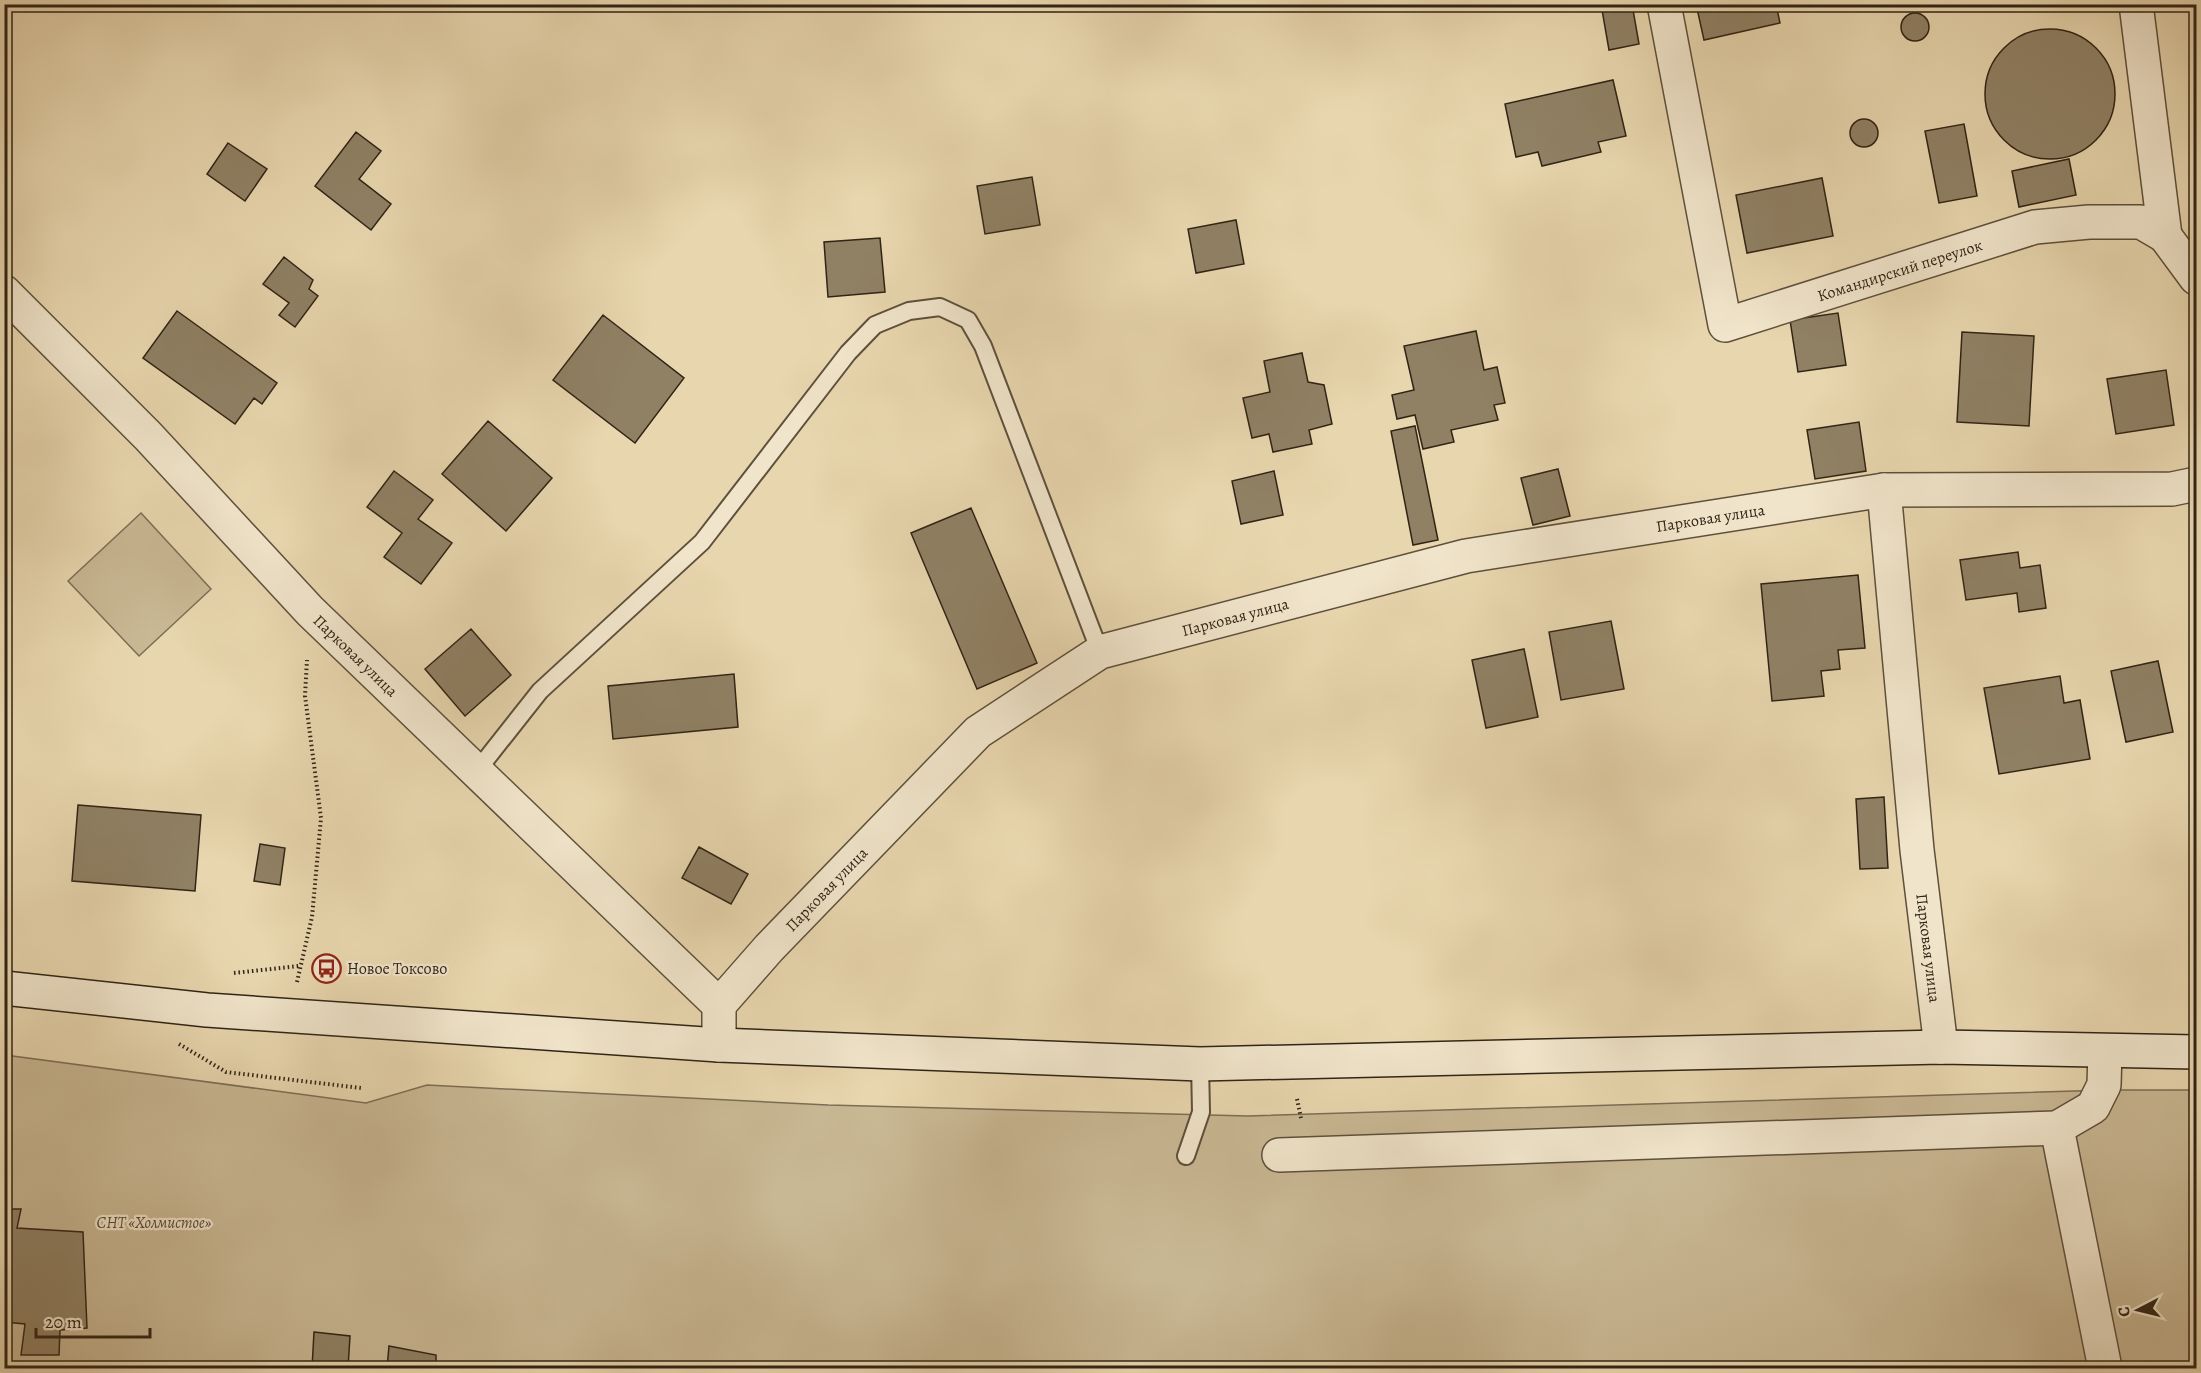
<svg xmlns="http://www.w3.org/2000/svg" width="2201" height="1373" viewBox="0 0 2201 1373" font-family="Alegreya,serif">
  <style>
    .green { fill: #c9b894; stroke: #7c6e55; stroke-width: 1.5 }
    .building { fill: #908165; stroke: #302416; stroke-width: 1.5 }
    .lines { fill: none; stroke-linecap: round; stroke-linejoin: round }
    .service-casing { stroke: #5e503c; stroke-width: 20 }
    .minor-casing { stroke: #5e503c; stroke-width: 36 }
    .tertiary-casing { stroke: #5e503c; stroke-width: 36 }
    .secondary-casing { stroke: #302416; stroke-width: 36 }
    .path { stroke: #302416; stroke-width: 4; stroke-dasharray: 1.5 3; stroke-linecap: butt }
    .service { stroke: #f0e4ca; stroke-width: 16 }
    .minor { stroke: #f0e4ca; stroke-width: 33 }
    .tertiary { stroke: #f0e4ca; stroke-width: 33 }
    .secondary { stroke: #f0e4ca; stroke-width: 33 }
    .labels { text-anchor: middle; stroke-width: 4.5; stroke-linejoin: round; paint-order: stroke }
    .street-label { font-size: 16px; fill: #302416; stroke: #f0e4ca }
    .poi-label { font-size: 16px; fill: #302416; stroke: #f0e4ca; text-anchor: start }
    .park-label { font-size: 16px; font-style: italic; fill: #564936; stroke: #f0e4ca }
  </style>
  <rect width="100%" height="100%" fill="#e8d6ae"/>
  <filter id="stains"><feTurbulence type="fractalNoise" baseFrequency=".00333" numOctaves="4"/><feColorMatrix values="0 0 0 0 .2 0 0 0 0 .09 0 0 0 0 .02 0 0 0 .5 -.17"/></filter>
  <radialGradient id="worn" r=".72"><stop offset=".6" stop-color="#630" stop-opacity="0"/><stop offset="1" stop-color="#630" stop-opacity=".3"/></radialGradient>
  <!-- green -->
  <path class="green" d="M141,513L211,589L139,656L68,581Z
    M5,1055L366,1103L427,1085L828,1105L1248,1116L2109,1090H2196V1368H5Z"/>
  <!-- building -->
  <path class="building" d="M1601,4H1632L1639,44L1609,50Z
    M1696,4H1776L1780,23L1704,40Z
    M1901 27a14 14 0 1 1 28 0a14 14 0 1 1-28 0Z
    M1985 94a65 65 0 1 1 130 0a65 65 0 1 1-130 0Z
    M1613,80L1626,136L1598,142L1601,152L1542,166L1538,152L1516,157L1505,104Z
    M1850 133a14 14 0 1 1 28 0a14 14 0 1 1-28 0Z
    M1964,124L1977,196L1939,203L1925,131Z
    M356,132L381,151L359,179L391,204L371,230L315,186Z
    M228,143L267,169L245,201L207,174Z
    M2069,159L2076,195L2019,207L2012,171Z
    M1032,177L1040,225L985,234L977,186Z
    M1822,178L1833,236L1747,253L1736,195Z
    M1236,220L1244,264L1196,273L1188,229Z
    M880,238L885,292L828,297L824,242Z
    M284,257L313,280L309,289L318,296L295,327L279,315L289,303L263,284Z
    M177,311L277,383L262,404L254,398L235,424L143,358Z
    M1838,313L1846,365L1798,372L1790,320Z
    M603,315L684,378L635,443L553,380Z
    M1476,331L1484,370L1497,367L1505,403L1494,405L1498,420L1451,430L1454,442L1423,449L1415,415L1397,419L1392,395L1414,390L1404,346Z
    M1962,332L2034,336L2029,426L1957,422Z
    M1302,353L1308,382L1324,385L1332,424L1309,430L1312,444L1273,452L1269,434L1252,438L1243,398L1270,392L1264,361Z
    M2166,370L2174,425L2116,434L2107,379Z
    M488,421L552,478L506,531L442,474Z
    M1859,422L1866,471L1815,479L1807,430Z
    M1415,426L1438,540L1413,545L1391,431Z
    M1558,469L1570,516L1533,525L1521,478Z
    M394,471L433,500L418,519L452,543L421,584L384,557L402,533L367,507Z
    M1274,471L1283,515L1241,524L1232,481Z
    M971,508L1037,663L977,689L911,533Z
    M2018,552L2020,568L2040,565L2046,608L2019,612L2017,593L1966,600L1960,560Z
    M1858,575L1865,648L1838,650L1840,669L1821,671L1824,696L1772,701L1761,584Z
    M1611,621L1624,689L1561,700L1549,632Z
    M471,629L511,675L465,716L425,669Z
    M1524,649L1538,717L1486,728L1472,660Z
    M2158,661L2173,732L2126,742L2111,671Z
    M734,674L738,727L613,739L608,686Z
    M2060,676L2064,703L2080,700L2090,759L1999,774L1984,688Z
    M1884,797L1888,868L1860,869L1856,799Z
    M78,805L201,815L195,891L72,881Z
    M260,844L285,848L280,885L254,881Z
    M699,847L748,874L731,904L682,878Z
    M4,1209H21L17,1228L83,1232L87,1328L60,1330L59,1355H21L25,1324L4,1322Z
    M314,1332L350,1336L348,1368H312Z
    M389,1346L436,1355V1368H387Z"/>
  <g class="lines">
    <defs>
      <path id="service" d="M476,772L540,691L702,542L848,353L875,325L909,311L940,307L968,320L983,346L1100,652
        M1186,1156L1201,1112L1200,1064"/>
      <g id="minor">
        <path id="s1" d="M1664,4L1725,325L2035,227L2089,222H2141L2165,236L2136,4"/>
        <path d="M2165,236L2196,278"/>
        <path d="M1884,490L2172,489L2196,484"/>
        <path id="s2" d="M719,1005L769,948L978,732L1100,652L1466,556L1884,490L1917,850L1941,1047"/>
        <path d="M2105,1051L2104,1085L2093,1107L2057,1128L2105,1368"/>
        <path d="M1279,1155L2057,1128"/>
      </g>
      <g id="tertiary">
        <path id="s3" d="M4,292L148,436L310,611L719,1005V1045"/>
      </g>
      <path id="secondary" d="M4,988L207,1010L719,1045L1200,1064L1941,1047L2196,1052"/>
    </defs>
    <!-- service casing -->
    <use href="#service" class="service-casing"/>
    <!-- minor casing -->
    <use href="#minor" class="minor-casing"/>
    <!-- tertiary casing -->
    <use href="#tertiary" class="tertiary-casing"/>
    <!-- secondary casing -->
    <use href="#secondary" class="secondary-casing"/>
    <!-- path -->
    <path class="path" d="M234,973L299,966
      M297,982L312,917L321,818L305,696L307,660
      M179,1044L226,1072L361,1088
      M1297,1099L1301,1118"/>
    <!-- service -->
    <use href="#service" class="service"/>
    <!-- minor -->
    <use href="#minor" class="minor"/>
    <!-- tertiary -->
    <use href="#tertiary" class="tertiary"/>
    <!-- secondary -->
    <use href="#secondary" class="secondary"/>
  </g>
  <!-- icons -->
  <defs>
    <symbol id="bus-ring" viewBox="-11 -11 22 22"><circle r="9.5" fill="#f0e4ca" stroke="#8f2418" stroke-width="1.5"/><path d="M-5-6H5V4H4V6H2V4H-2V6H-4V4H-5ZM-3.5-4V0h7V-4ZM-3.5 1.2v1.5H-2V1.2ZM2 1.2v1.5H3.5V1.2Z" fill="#8f2418"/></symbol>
  </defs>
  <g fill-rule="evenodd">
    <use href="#bus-ring" x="310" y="952" width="33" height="33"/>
  </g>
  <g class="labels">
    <!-- street labels -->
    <g class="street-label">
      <text dy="6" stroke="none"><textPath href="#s1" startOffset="510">Командирский переулок</textPath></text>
      <text dy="6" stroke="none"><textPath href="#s2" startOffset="1148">Парковая улица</textPath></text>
      <text dy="6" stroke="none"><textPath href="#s2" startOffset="662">Парковая улица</textPath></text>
      <text dy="6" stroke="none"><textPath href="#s3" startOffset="506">Парковая улица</textPath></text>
      <text dy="6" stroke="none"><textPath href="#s2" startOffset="158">Парковая улица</textPath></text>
      <text dy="6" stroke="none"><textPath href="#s2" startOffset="1784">Парковая улица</textPath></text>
    </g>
    <!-- poi labels -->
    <g class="poi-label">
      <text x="347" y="974">Новое Токсово</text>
    </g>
    <!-- park labels -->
    <g class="park-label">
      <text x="154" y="1228">СНТ «Холмистое»</text>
    </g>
  </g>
  <!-- margin -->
  <rect width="2201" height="1373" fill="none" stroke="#e8d6ae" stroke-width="24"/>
  <rect x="6" y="6" width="2189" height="1361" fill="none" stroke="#302416" stroke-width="3"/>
  <rect x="12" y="12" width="2177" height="1349" fill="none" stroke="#302416" stroke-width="1.5"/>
  <!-- north arrow -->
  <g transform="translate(2138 1310) rotate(263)" stroke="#f0e4ca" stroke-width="4.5" paint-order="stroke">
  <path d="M0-4.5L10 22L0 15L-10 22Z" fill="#302416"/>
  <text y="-9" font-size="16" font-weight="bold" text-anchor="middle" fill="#302416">С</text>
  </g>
  <!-- scale -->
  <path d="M36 1328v9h114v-9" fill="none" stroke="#302416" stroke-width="3"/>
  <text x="45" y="1328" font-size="18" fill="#302416" stroke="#f0e4ca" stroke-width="4.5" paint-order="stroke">20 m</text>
  <rect width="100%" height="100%" filter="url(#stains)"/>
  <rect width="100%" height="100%" fill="url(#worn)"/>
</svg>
